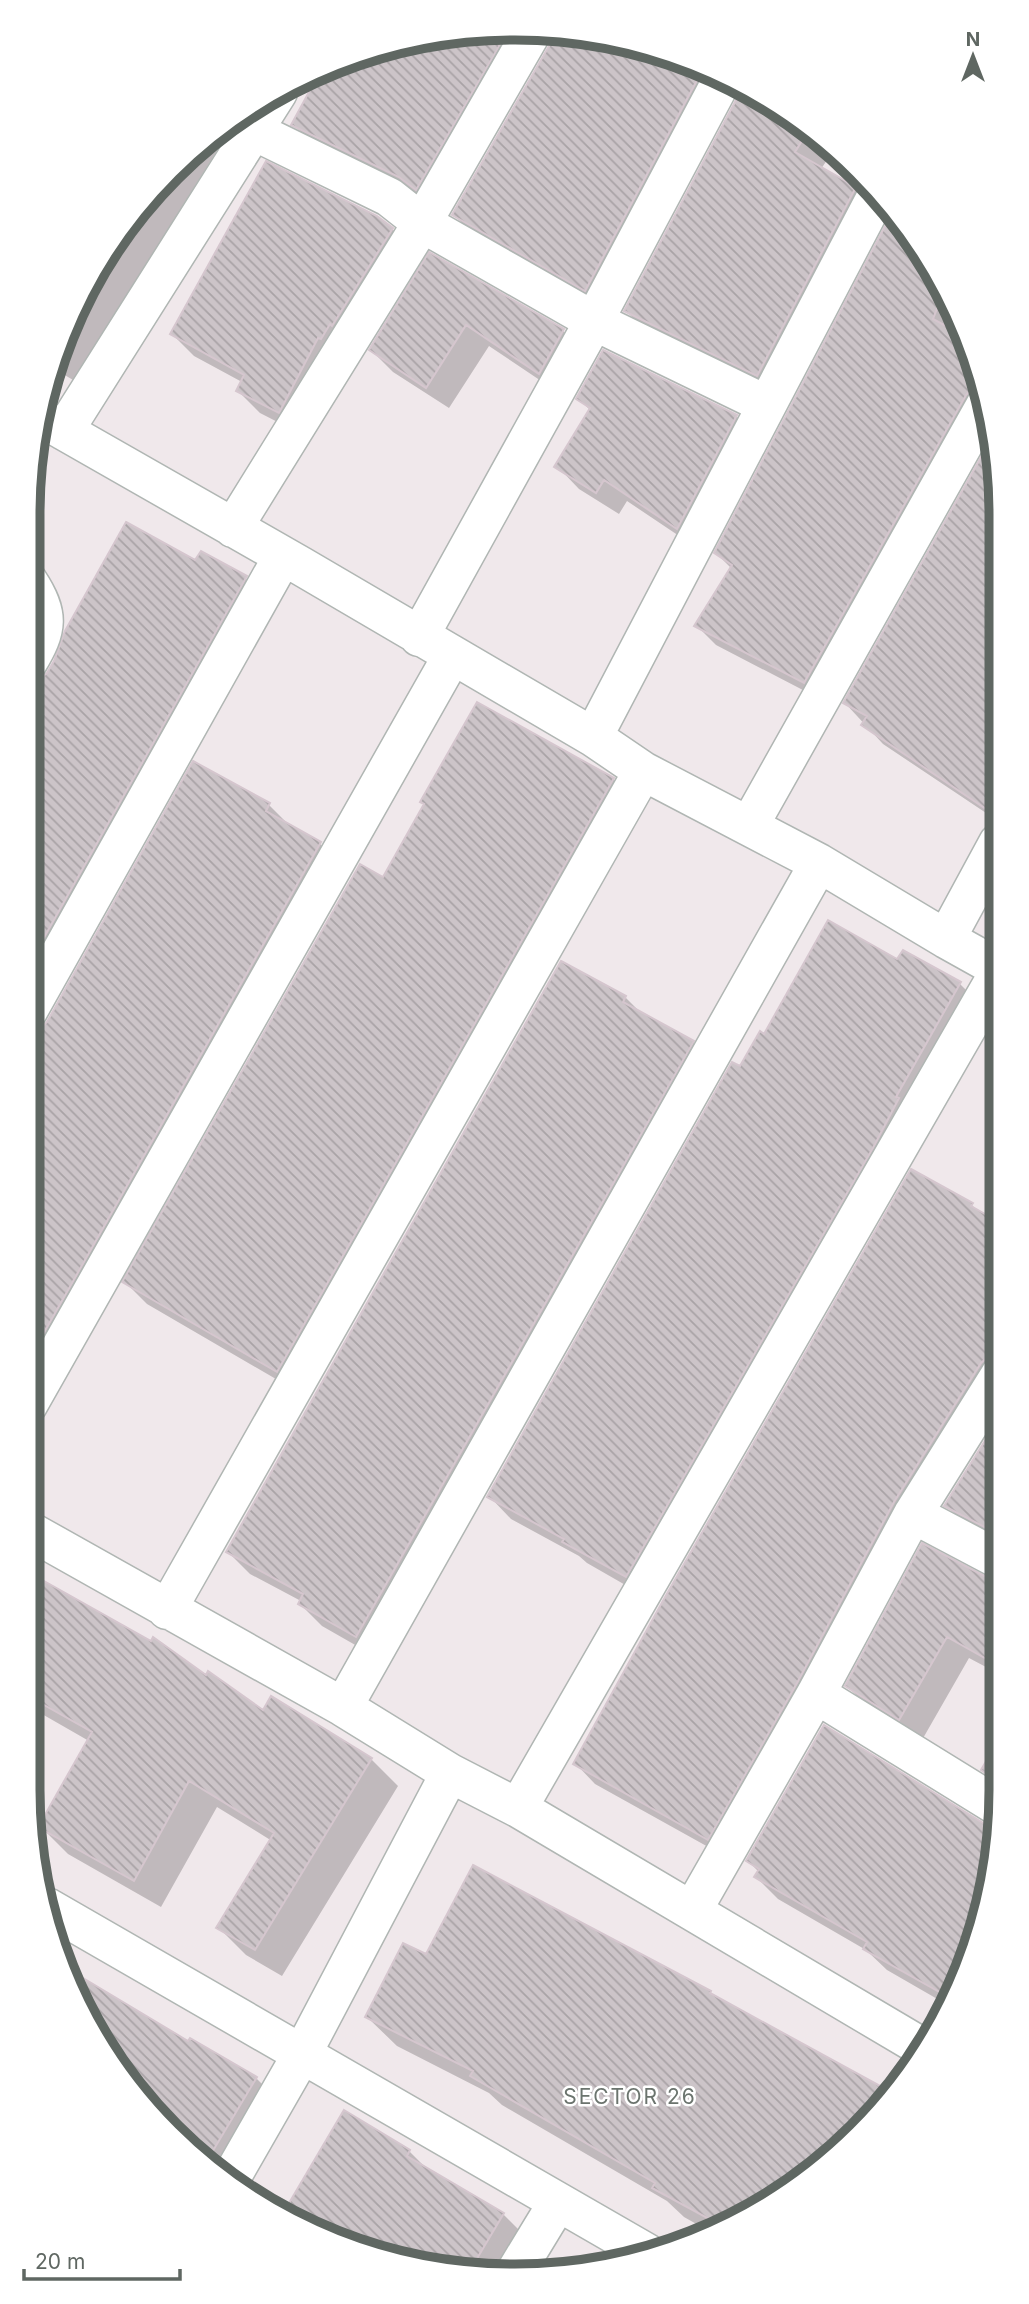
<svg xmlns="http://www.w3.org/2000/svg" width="1029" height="2304" viewBox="0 0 1029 2304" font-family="Inter,sans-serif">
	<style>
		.shadow { fill: #0003 }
		.building { fill: url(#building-back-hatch); stroke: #d5c6ce; stroke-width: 2 }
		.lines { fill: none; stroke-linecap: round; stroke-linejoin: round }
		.minor-casing { stroke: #b0b6b3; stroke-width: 41 }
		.minor { stroke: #fff; stroke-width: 38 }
		.labels { text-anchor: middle; stroke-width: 5; stroke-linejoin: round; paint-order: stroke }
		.neighbourhood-label { font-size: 21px; letter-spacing: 2px; fill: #6b746e; stroke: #fff }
		.rim { fill: none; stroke: #5f6762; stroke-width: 9 }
	</style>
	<defs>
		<pattern id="building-back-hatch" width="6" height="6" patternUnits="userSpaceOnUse" patternTransform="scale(1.75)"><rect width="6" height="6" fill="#ccc4c8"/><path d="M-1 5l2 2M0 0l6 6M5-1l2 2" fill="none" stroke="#a9a3a6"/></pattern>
	</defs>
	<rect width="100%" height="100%" fill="#f0e8eb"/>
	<path class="shadow" d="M514,28L438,211L316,147L294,125L419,37Z
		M556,32L609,37L700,65L732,83L608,312L476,237L454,215L554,42Z
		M743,90L810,128L833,151L821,169L855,189L878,211L780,397L648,333L626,311Z
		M225,125L230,130L144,268L83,386L53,368L65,329L110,245L170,171Z
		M895,212L900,218L964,328L987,413L824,701L716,645L697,626L732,569L716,553Z
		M392,229L414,252L301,434L260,413L238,391L242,382L194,356L172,334Z
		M430,255L563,331L586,353L562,395L489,346L449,408L393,372L371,350Z
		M578,398L736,416L758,438L700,550L627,501L619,514L579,489L557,466L591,411Z
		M997,451L998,821L883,744L845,703Z
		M196,562L245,578L268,600L31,1023L28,1034V686L40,682Z
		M613,779L635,801L300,1393L147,1304L125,1282L384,879Z
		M269,805L291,827L320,844L343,866L31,1417L28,1428V1090L41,1031Z
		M898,962L960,984L982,1006L648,1598L587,1563L579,1556L511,1519L489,1496L765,1036Z
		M625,997L642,1014L693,1042L715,1064L378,1658L322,1626L300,1604L301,1601L250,1574L228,1552Z
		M972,1205L980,1214L999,1224L1000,1385L728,1858L595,1784L576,1764Z
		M1000,1420V1543L966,1525L946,1505Z
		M28,1430L32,1441L28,1448Z
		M28,1574L206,1677L263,1713L371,1759L398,1786L282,1976L246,1955L219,1928L272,1841L217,1807L161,1907L68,1854L41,1827L89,1741L28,1706Z
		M990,1581L1000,1583L1001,1675L969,1658L922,1740L869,1708L847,1686Z
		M1001,1740V1788L983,1770Z
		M987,1827L997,1830L992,1884L964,1975L946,2004L887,1970L866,1950L778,1899L756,1877L759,1872L748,1861Z
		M427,1956L710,1992L717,1999L890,2094L880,2111L757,2211L707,2230L684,2217L667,2201L502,2105L489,2093L397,2046L367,2017Z
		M91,1985L189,2044L256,2078L278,2100L231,2178L148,2110L93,2032L80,2004Z
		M344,2113L409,2151L428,2170L503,2214L525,2236L503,2275L420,2267Z"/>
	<path class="building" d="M509,29L416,190L399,177L291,125L322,68L328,65L419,37Z
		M554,32L609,37L704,67L585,291L452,215L552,41Z
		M742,89L810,128L795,152L856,187L757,376L624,311Z
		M266,161L377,216L393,228L332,326L330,324L321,339L318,338L279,413L236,391L244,375L170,334Z
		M893,211L900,218L943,293L933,319L966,337L979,386L973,388L966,395L804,683L694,626L732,565L714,553Z
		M429,252L564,329L539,374L466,325L426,388L369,350Z
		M603,350L737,415L677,529L604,480L596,493L554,467L590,408L576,399Z
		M993,436L997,451L998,817L861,725L867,716L843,703Z
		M126,522L195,560L201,551L247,576L28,966V694L35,682L47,673L54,661L65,631Z
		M477,702L614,778L277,1372L122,1282L360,864L383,877L424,804L420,802Z
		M193,761L270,803L266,811L321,842L28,1361V1033L39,1030L47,1022Z
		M828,920L897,959L903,950L961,982L896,1097L899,1098L873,1148L626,1577L562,1542L564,1539L487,1497L732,1062L740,1066L760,1031L764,1034Z
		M561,961L626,996L623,1002L694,1041L356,1637L298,1604L303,1594L226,1552Z
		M911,1169L973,1203L971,1206L999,1222L1000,1353L989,1356L981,1363L894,1502L797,1683L708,1840L573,1764L664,1599Z
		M1000,1417V1535L944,1506Z
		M922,1543L990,1579L1000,1582L1001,1667L947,1637L899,1720L845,1686Z
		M28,1572L151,1641L153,1637L206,1675L208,1671L263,1710L271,1696L372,1758L255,1950L216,1928L274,1833L189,1781L134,1881L38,1827L92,1732L28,1696Z
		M824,1725L988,1826L997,1829L992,1884L964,1975L950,1998L863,1949L867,1942L754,1877L759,1869L746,1861Z
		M1001,1736V1783L981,1770Z
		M473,1865L711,1991L710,1993L891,2092L880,2111L757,2211L720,2225L652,2188L655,2183L470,2076L473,2071L365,2017L403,1943L426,1954Z
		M63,1966L188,2041L190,2038L257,2077L208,2159L148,2110L93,2032Z
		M344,2110L410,2150L407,2156L504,2213L469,2272L420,2267L282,2215Z"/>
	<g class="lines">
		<g class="minor-casing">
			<path id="minor" d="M254,131L389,197L422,223L594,321L767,405
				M38,416L301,566L593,737L643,771L819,863L946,939L998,968
				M64,431L278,92
				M233,528L422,223L533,30
				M419,637L594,321L723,78
				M28,662C48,629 50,614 28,581
				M593,737L877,195
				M749,826L985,406
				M946,939L998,843
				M28,1011L283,556
				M28,1405L452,656
				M913,1514L1000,1560
				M28,1530L343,1707L450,1773L518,1808L920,2046
				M167,1610L643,771
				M816,1694L999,1807
				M343,1707L819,863
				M518,1808L998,974
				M47,1907L647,2253
				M692,1911L816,1694L913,1514L1000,1375
				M231,2178L302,2054L450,1773
				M513,2276L558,2202"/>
		</g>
		<use href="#minor" class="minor"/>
	</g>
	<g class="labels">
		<g class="neighbourhood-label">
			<text x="630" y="2104">SECTOR 26</text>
		</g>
	</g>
	<path d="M0 0H1029V2304H0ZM514 40H515A474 474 0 0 1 989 514V1790A474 474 0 0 1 515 2264H514A474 474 0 0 1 40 1790V514A474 474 0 0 1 514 40Z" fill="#fff" fill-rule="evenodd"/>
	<path class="rim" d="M514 40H515A474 474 0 0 1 989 514V1790A474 474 0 0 1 515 2264H514A474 474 0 0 1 40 1790V514A474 474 0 0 1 514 40Z"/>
	<g transform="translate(973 56)" stroke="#ffffff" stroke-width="5" paint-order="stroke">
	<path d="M0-5L12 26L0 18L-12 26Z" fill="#5f6762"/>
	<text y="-10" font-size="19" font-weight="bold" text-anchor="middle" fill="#5f6762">N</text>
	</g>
	<path d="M24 2269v10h156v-10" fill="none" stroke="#5f6762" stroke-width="3.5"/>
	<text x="35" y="2269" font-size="21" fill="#5f6762" stroke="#ffffff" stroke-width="5" paint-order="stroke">20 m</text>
</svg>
